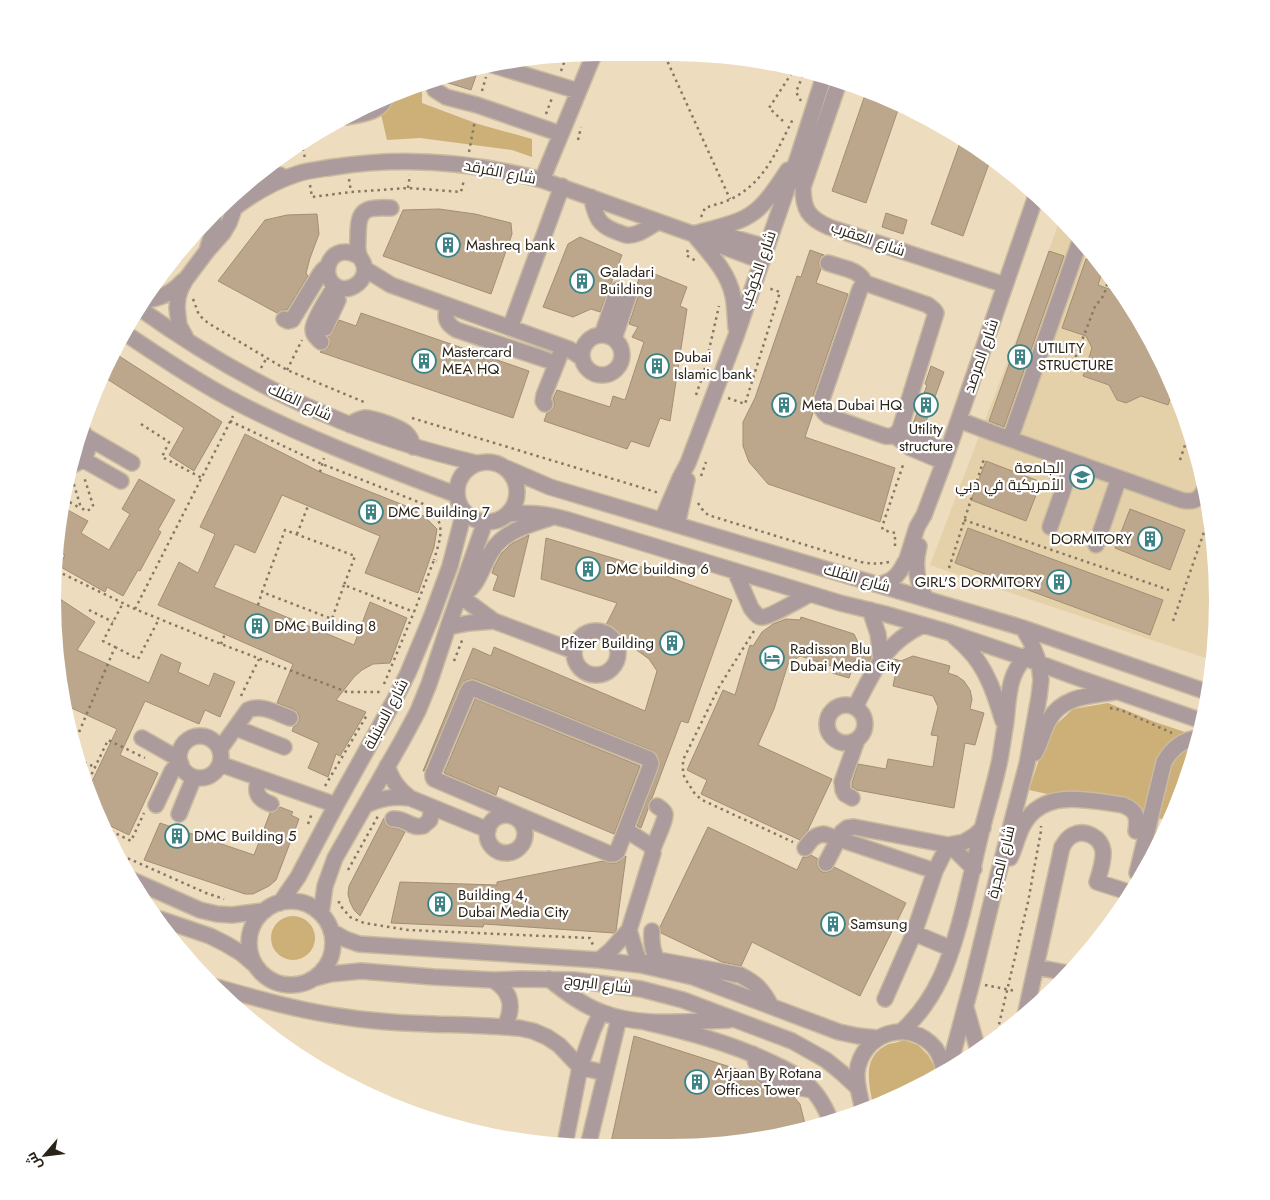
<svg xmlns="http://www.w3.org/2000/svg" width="1270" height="1200" viewBox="0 0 1270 1200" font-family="Jost,Cairo,sans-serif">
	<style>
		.built { fill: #e4d0a9 }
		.green { fill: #cdaf78 }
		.building { fill: #bda78c; stroke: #a38e73 }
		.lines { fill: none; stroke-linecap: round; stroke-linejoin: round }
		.minor-casing { stroke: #cabb9f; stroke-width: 18 }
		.path { stroke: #857965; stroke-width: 2.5; stroke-dasharray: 2.5 4; stroke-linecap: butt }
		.minor { stroke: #ac9b9c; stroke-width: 15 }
		.labels { text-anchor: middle; stroke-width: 4.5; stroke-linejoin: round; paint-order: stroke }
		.street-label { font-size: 15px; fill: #2a2318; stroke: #fff }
		.poi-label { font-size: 15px; fill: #2a2318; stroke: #fff; text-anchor: start }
	</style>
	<rect width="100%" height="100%" fill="#eddcbd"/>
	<path class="built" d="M1060,219L1082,239L1144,327L1189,424L1213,529L1216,636L1212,660L1005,591L930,565L1036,287Z"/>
	<path class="green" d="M422,85V103L478,124L532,139V157L512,150L420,138L387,140L378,101L390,94Z
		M1108,703L1155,722L1200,737L1199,742L1161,842L1154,853L1162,819L1029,790L1048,732L1073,709Z
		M271 938a22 22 0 1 1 44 0a22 22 0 1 1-44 0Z
		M904,1040L918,1045L928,1055L934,1066V1078L873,1106C869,1083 861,1056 889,1044C894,1043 899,1042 904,1040Z"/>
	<path class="building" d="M479,67L471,90L442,81L441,79Z
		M866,92L900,104L866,203L832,191Z
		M961,140L991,158L963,236L931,224Z
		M439,209L475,214L511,223L512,234L491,294L383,256L403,210Z
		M886,213L907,220L903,234L882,227Z
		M317,214L319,234L310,258L306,273L308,276L287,310H283L277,313L218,281L265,220L287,215Z
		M580,237L622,255L600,312L591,309L573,317L543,307L568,244Z
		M810,250L824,255L821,256L819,261V264L821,269L816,283L848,294L812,399V406L813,413L805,437L895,468L880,522L768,484L749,462L743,446V422L755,398L797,276L801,277Z
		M1049,251L1064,256L1004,427L989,421Z
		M1086,259L1099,264L1103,269L1098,285L1120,293L1144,326L1173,390L1168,405L1141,396L1126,403L1117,400L1109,385L1083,376L1092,348L1086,336L1062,328Z
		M642,269L687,287L680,306L687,309L670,421L660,418L649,447L631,441L627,449L544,421L547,413L551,411L554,408V403L553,399L557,390L610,407L613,396L625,400L644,342L632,337L638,327L629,324L638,297V293L636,288Z
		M361,313L529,371L513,418L320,352L328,348L330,344L328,336L333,332L339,320L356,326Z
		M119,356L222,422L194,471L169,455L184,428L107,379Z
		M931,366L944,372L924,427L913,424L927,385L925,384Z
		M245,434L320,472L411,508L425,517L437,529L434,547L418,593L365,573L380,536L282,495L255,553L235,544L214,587L354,645L370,602L407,618L390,663L373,664L362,670L354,677L336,700L366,712L340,756L336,754L328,777L308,768L319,743L292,731L294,726L296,725L299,721V716L298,713L293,709L277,703L293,664L158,605L179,562L198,573L215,534L200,527Z
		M986,461L1041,482L1026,521L971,500Z
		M139,479L175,500L158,530L161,532L140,571L138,570L123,596L107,587L105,592L59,566L65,555L57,550V529L62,507L88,521L81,533L109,550L130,514L122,509Z
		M1130,509L1185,530L1170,570L1115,548Z
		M968,528L1163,600L1150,635L955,563Z
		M529,535L514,597L493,590L498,576L492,573L494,567L501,554L511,544Z
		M546,538L636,565L732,600L688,723L681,721L652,798L649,801L648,809L641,828L637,826L660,765L659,759L653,751L475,679L466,680L461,685L424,771H423L473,648L491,656L494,647L645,711L657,671L649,659L605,627L617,603L541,579Z
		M57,597L95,622L77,650L149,683L161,654L181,663L178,672L209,686L214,673L235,682L220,717L205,710L199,724L145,701L120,755L158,773L129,835L102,822L88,790L117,729L65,705L57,671Z
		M801,617L854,634L861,649L871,652V658L868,663L855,660L849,678L832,673L834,667L800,656L788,664L774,709L758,745L832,779L808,830L800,840L701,794L707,780L687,770L723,690L735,695L750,645L753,646L762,632L773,624L786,619L800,620Z
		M913,656L950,666L948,673L957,676L964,681L970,690L972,699L970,709L984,713L975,745L965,743L954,808L857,790L852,787V783L858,764L886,769L888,759L933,767L938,736L931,735L938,707L933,696L893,686L896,671L887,669L894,659L901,661Z
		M475,699L640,766L614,834L499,786L496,795L444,773Z
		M280,807L293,812L291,815L299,819L276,880L269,886L253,894H245L144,860L160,823L254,855L270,813L276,812Z
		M384,818L385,823L388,827L399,829L405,832L360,916L354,910L350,902L348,894L349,886Z
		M708,827L797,870L803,857H808L811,855L818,859L817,863L818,868L822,872H826L831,871L834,867L906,903L860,996L752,942L741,966L722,962L661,933L660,927Z
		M626,856L616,931L614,933L484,924L483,927L391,923L400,882L497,885V882L603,861L610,863H615L619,862Z
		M634,1036L749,1073L757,1083L765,1088L774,1092L793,1096L800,1104L806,1128L741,1143L610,1147Z"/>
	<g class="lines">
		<g class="minor-casing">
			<path id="minor" d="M489,64L578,91
				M432,82L435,90L446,97L477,105L561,134
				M839,82L803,187C803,209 808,218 829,227L1005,285
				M347,117C362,114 380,113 386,97
				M257,179L280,175
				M542,180L592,59
				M591,197C596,214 596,224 615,231C618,232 622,234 626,235C637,237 649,227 658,222
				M237,206C256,192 275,181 297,174C309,170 322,169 334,167C404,156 474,162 542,180L693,234L727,248L762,261
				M693,234C716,227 745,224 762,205C772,195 780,182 788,170
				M707,234L731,237L766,247
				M696,237C711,255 728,272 733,296C735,306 735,317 736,328
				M208,247L213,231L214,216
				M358,256C347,249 334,251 329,263C327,268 327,273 329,278C340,302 376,281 361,259C356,252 358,246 358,237C358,209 364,207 391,208
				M828,263C841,268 861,269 865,284
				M365,269L391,285L569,349L582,358
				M863,284H868L928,305L934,310L936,313L900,429C896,435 892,437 885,436L828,416C823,412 821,409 821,402L860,289Z
				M145,300C160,299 173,292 183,281
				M448,306C444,318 446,324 457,330L547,360
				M139,308C202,353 269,392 341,421C385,439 430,452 476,463
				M284,319L288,321L292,320L320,274L323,270L328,266
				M325,328L338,300
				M510,328L562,186
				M123,332C161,357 199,383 240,404C310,440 384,467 457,495
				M582 355a20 20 0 1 1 40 0a20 20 0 1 1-40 0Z
				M602,335L618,289
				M614,339L629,294
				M187,340L179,325L177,308L178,297L181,288L186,279L207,251L223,233L229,223L233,212
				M321,342C317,338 313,335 313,329C313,320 330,295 335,286
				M545,404L543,401L544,395L563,347
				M959,420L993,433L1181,500C1193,503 1199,500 1204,490
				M350,425C355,421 359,419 365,418C374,418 399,427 406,433C410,437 412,441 413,447
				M900,429L917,439L948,451
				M894,435L911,448L944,462
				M87,437L132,463
				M1010,439L1081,238
				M82,459L121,481
				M457 492a30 30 0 1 1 60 0a30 30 0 1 1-60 0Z
				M72,465C89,460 94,441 80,429
				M506,468L550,487L1023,628L1207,692
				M508,514C530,512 546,514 568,520L840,603L885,614L951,633L1025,658L1073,676L1202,721
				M553,517C535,523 514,528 500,541C481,558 483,586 460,596L494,621L574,651
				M662,520L680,478L688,463L736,336L798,157L824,76
				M677,525L687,480
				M1050,527L1073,462
				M1096,545L1119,478
				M919,546C914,565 916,582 926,599
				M735,571L751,608C754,612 758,618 763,617C770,617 802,598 810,594
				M880,585L891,580L896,576L900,571L907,559L917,527L924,515L944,462L1036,196
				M870,610L878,634L881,658
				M448,627L469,623L494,621
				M574 653a22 22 0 1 1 44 0a22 22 0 1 1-44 0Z
				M954,636C961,642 968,649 974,656C989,675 996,698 1003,721
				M472,688L649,759L651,763L650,767L617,852L614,854H610L434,779L433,777V774L467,693L469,689Z
				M827 724a19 19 0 1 1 38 0a19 19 0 1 1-38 0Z
				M855,707C875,670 883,644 923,625
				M236,728L284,747
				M179 757a21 21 0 1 1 42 0a21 21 0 1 1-42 0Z
				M142,738L179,759
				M220,749L248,710C262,704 276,713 290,718
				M1035,753C1041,742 1043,731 1049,720C1062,696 1089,696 1114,692
				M220,764L336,805
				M387,766C392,780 398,789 410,798
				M259,778C254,792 257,799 271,804
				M852,798L845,794L843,790L842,782L857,740
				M156,805L172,771L177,765L181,764
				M366,805C381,798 393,796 410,798L488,830
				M179,814L194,777
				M487 834a19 19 0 1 1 38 0a19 19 0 1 1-38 0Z
				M393,819C407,818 410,829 423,826L430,820L431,811L429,806
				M948,845L958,853L974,869
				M805,848C811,840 814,835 824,834L935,871
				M653,849C655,842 666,820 665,814C664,810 660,808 657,806
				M1010,858C1016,846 1018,832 1025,822C1046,788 1091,801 1123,805C1137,811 1138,817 1136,831
				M826,863L842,832L847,828L854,827L948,845L964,842L974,836L983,828
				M1137,873L1164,762C1172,748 1183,739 1199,738
				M130,879L200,910L217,914L232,915L263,911
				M249 943a42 42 0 1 1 84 0a42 42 0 1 1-84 0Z
				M280,903L298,877L336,805L395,699L408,673L431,618L450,566L464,512
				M321,914L325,886L335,858L403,739L418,711L429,684L448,627L485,522
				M160,919L210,936L226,944L241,953L255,965
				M629,930L636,953L641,965L649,962L664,961L740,975C756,983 763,990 771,1006
				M331,931L345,939L359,944L599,960L641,965L693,977L839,1032L858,1036L877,1038
				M652,931C651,942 652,950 657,960
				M914,933L952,949
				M599,960L610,951L629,930L653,853L651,846L626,830
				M1036,967L1067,973
				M315,978L330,974L361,971L434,977L493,980L521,979L574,980L641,989L683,1000L792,1041L826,1060L842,1073L857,1087
				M549,979C565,992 582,1005 601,1012C641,1028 687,1021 729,1020
				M493,980C512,992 514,1007 505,1026
				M212,986C256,998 299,1011 345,1017C402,1026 461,1023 519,1028L533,1031L547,1037L559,1045L580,1067L605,1073
				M885,999L914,933L935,871L948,845
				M966,1008L978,1050
				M1025,1016L1062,847C1065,842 1067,838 1073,835C1085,829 1101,837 1103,851C1104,861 1100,872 1097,882L1125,891L1129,893
				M645,1022C688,1032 730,1043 770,1062C781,1067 793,1072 803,1081C816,1091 825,1106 831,1122
				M902,1031C937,999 950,960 962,914C969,886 975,858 982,829C988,806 995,783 1000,759C1002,746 1004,734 1006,721C1009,694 1008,671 1031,652
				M753,1054C755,1060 757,1067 760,1072C768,1085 798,1087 812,1090
				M946,1073L952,1057L972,982L998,875L1027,764L1039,697L1041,680L1039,663L1031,642L1023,628
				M863,1111C861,1098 856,1086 857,1072C862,1033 909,1017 935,1048C941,1056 943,1065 944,1074
				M565,1144L580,1067L593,1030L601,1012
				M588,1146L619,1018"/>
		</g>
		<path class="path" d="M665,56L730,199
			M561,71L565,60
			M482,91L486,77
			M801,101L796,92L805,70
			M546,114L552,98
			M783,121L769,108L795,68
			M578,140L581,127
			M301,142L305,158
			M469,152L475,120
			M349,179L351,192
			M310,185L312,197L351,192L408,188L461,192L464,180
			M408,188L410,175
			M701,217L705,208C713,205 723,203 731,199C765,183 778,148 794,117
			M688,250L686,255L696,261
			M1089,257L1096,259
			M180,260L195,235
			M193,299L199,315L208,323L287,370L364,402
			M1057,348L1076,356L1096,304C1105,298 1106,287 1109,277
			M261,368L266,359
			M287,370L302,340
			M696,395L704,372L719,306
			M728,398L745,404L780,292L768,288
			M412,418L656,492L658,491
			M230,421L322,464L426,505C447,523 441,536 434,560
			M141,424L169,442L162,457L202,478
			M1180,460L1190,430
			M320,472L324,458
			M701,476L706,462
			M72,478L81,508L87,511L92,508L93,505L84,477
			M64,499L80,508
			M698,503L702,509L708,515L861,562C871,564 879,564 889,562
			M964,520L1169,590
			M297,534L308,506
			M895,546V533L883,530L882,527L903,465
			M949,568L984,459
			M57,571L135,609L221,644L347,692H381
			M344,585L332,619L262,592L285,530L355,556L344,585L414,612
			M258,605L262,592
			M135,609L233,416
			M89,610L113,622
			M1173,621L1210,515
			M754,631L719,687L683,760V774L686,780L695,794L702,800L793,842
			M221,644L225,634
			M115,647L138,659L159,619
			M454,661L463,638
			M384,684L414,612L434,560L437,561
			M241,696L259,659
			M1110,708L1121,710L1172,733
			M74,744L115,647L103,641L123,603
			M78,760L95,767
			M86,786L108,740L145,758
			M325,786L367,715
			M308,824L312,813
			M105,828L131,841L144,813
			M116,853L206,893L224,899
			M348,870L378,816
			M339,901V904L350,917L364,923L408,930L590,938L593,945
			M985,985L1016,991
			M996,1037L1028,902L1041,831V826"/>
		<use href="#minor" class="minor"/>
	</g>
	<defs>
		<g id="building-ring" transform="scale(1.25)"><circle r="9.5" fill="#fff" stroke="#3b8384" stroke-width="1.5"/><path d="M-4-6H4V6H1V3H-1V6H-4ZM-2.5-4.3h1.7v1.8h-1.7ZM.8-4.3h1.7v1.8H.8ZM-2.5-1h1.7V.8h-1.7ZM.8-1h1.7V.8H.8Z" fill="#3b8384"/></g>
		<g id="university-ring" transform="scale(1.25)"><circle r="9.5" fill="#fff" stroke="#3b8384" stroke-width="1.5"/><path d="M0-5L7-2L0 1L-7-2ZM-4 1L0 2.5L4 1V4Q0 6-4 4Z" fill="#3b8384"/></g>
		<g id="hotel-ring" transform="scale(1.25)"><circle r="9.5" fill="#fff" stroke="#3b8384" stroke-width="1.5"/><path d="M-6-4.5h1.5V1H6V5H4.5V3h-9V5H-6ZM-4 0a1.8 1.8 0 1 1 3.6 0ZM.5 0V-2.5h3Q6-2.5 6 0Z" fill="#3b8384"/></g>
	</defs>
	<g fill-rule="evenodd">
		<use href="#building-ring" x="448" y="245"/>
		<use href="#building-ring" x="582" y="281"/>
		<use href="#building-ring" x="1020" y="357"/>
		<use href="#building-ring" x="424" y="361"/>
		<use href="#building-ring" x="657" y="366"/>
		<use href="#building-ring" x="784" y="405"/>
		<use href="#building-ring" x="926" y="405"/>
		<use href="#university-ring" x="1082" y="477"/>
		<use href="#building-ring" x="371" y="512"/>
		<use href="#building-ring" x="1150" y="539"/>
		<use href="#building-ring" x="588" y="569"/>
		<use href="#building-ring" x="1059" y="582"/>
		<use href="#building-ring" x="257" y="626"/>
		<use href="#building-ring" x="672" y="643"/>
		<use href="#hotel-ring" x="772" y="658"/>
		<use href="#building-ring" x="177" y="836"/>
		<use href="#building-ring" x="440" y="904"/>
		<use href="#building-ring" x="833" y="924"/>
		<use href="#building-ring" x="697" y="1082"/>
	</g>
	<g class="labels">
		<g class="street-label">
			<text transform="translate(500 172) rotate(11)" y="5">شارع الفرقد</text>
			<text transform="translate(868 239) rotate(19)" y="5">شارع العقرب</text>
			<text transform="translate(758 270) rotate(-71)" y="5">شارع الكوكب</text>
			<text transform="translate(981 356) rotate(-71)" y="5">شارع المرصد</text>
			<text transform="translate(300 402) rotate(25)" y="5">شارع الفلك</text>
			<text transform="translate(857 578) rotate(16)" y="5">شارع الفلك</text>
			<text transform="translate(386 714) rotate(-62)" y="5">شارع السنبلة</text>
			<text transform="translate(1001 862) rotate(-76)" y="5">شارع المجرة</text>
			<text transform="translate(598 984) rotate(7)" y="5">شارع البروج</text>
		</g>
		<g class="poi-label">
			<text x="466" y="250">Mashreq bank</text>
			<text x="600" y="277">Galadari<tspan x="600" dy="17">Building</tspan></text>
			<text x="1038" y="353">UTILITY<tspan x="1038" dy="17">STRUCTURE</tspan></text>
			<text x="442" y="357">Mastercard<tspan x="442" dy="17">MEA HQ</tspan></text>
			<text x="674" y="362">Dubai<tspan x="674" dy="17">Islamic bank</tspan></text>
			<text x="802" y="410">Meta Dubai HQ</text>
			<text x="926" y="434" text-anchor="middle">Utility<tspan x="926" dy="17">structure</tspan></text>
			<text x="1064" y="473" text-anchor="end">الجامعة<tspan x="1064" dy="17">الأمريكية في دبي</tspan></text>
			<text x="388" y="517">DMC Building 7</text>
			<text x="1132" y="544" text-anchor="end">DORMITORY</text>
			<text x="606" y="574">DMC building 6</text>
			<text x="1042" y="587" text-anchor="end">GIRL'S DORMITORY</text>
			<text x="274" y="631">DMC Building 8</text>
			<text x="654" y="648" text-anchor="end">Pfizer Building</text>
			<text x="790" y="654">Radisson Blu<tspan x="790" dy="17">Dubai Media City</tspan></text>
			<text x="194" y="841">DMC Building 5</text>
			<text x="458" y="900">Building 4,<tspan x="458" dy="17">Dubai Media City</tspan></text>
			<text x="850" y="929">Samsung</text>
			<text x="714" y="1078">Arjaan By Rotana<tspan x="714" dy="17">Offices Tower</tspan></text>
		</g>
	</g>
	<path d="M0 0H1270V1200H0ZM600 61H670A539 539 0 0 1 1209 600V600A539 539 0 0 1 670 1139H600A539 539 0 0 1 61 600V600A539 539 0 0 1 600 61Z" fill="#fff" fill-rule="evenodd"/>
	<g transform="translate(45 1155) rotate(242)" stroke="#ffffff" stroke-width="4" paint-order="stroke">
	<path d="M0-4L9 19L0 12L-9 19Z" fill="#2a2318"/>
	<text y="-8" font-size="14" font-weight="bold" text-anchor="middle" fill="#2a2318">ش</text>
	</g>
</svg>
